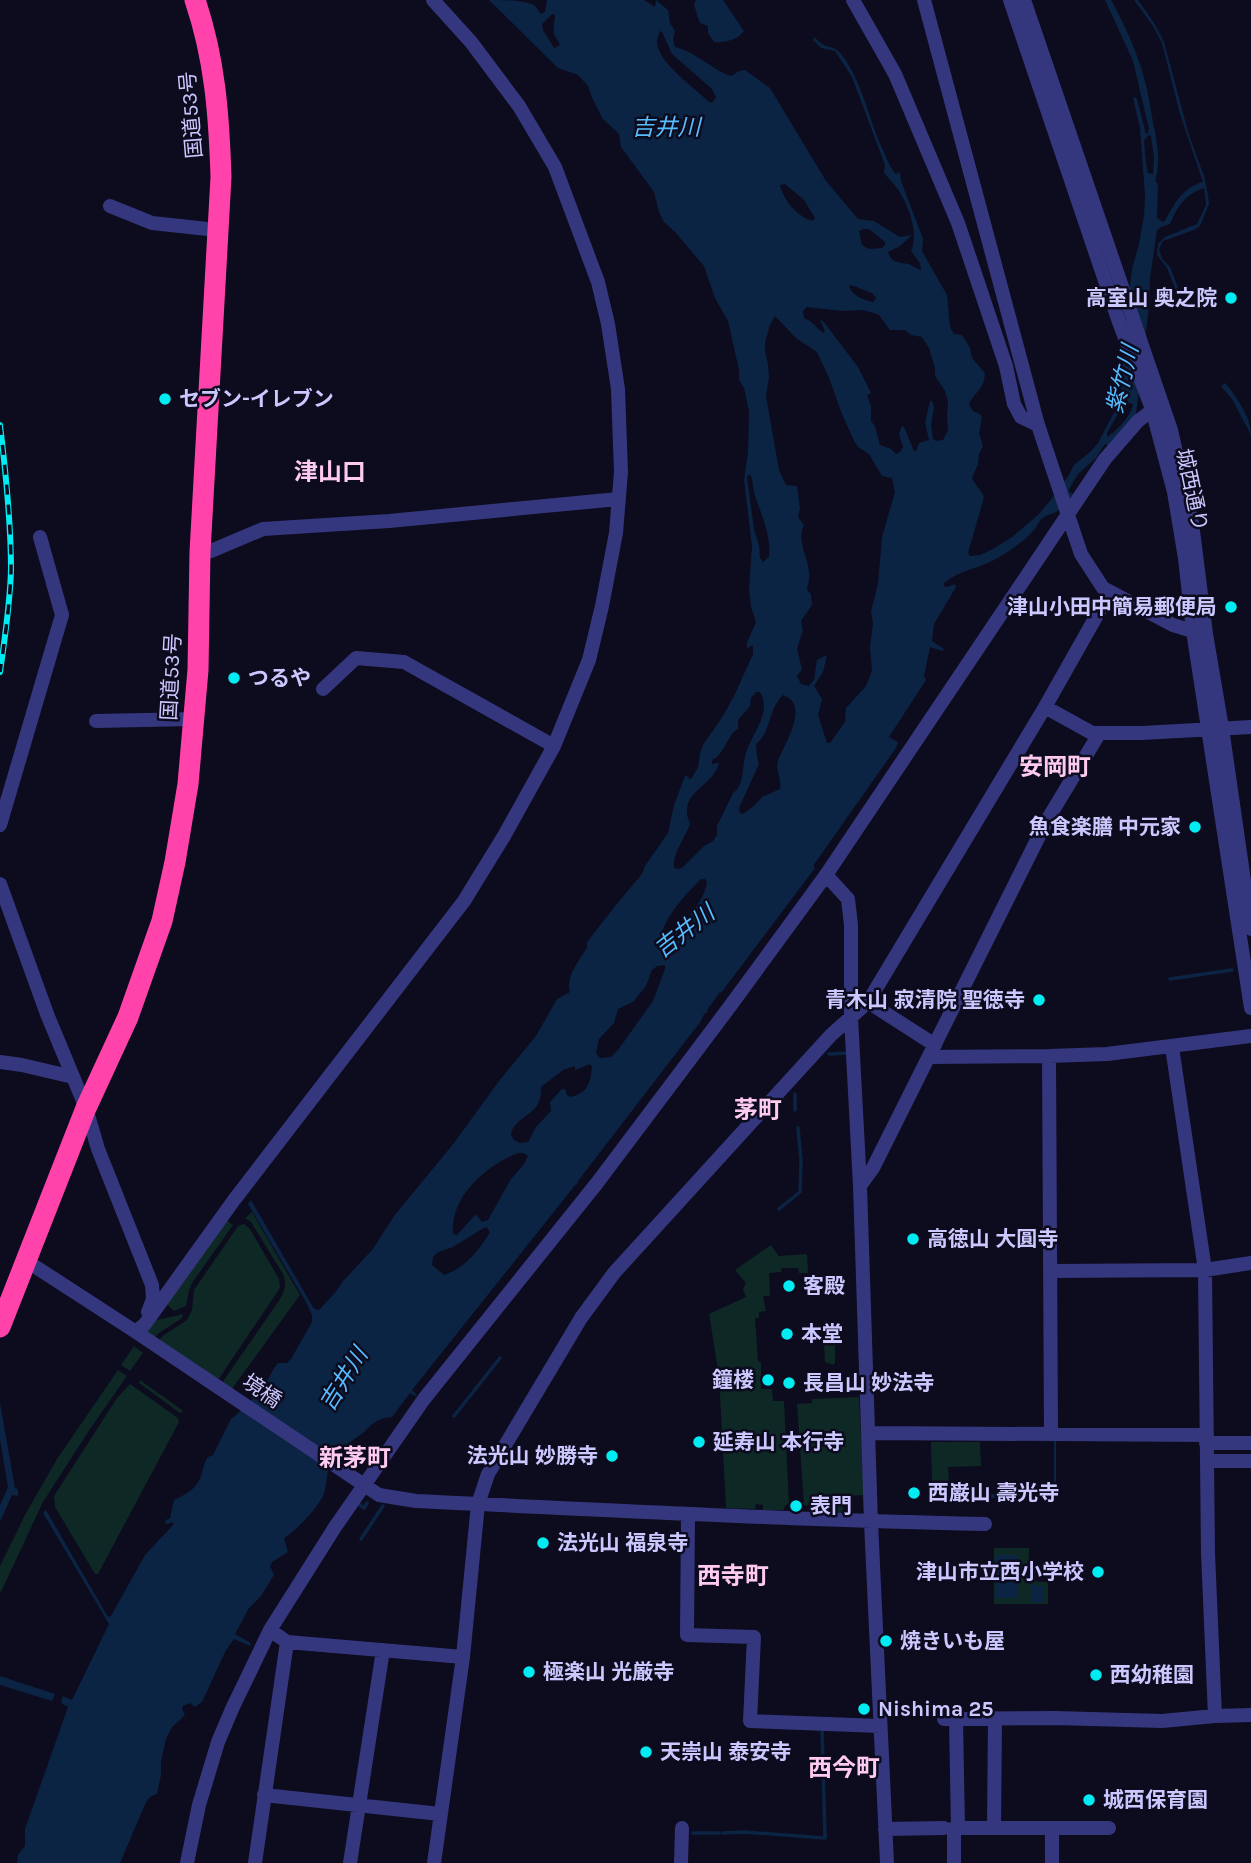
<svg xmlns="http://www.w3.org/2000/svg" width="1251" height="1863" viewBox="0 0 1251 1863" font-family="Karla,'Noto Sans JP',sans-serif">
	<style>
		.green { fill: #0e2825 }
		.water { fill: #0b2443; fill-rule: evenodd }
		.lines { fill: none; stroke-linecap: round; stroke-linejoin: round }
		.stream { stroke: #0b2443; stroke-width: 3.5 }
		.minor { stroke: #35377e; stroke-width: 14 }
		.highway { stroke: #ff43aa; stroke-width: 21 }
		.rail-casing { stroke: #00ecf3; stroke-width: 6 }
		.rail { stroke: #0d0b1e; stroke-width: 3.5; stroke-dasharray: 10; stroke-linecap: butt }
		.poi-dot { fill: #00ecf3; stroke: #0d0b1e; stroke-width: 2.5 }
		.labels { text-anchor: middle; stroke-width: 5; stroke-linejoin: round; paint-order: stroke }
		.street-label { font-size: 21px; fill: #cbc8ff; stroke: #0d0b1e }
		.poi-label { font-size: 21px; font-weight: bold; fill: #cbc8ff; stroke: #0d0b1e; text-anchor: start }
		.water-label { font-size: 23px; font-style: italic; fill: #56bcff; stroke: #0d0b1e }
		.quarter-label { font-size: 24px; font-weight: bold; fill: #ffcaef; stroke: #0d0b1e }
	</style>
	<rect width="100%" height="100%" fill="#0d0b1e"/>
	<path class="green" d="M252,1212L300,1295L232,1389L222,1383L280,1299C285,1290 287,1284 283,1274L251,1222L245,1218Z
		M225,1219L233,1225L192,1283L189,1290L186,1306L174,1311L165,1303Z
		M244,1224L250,1229L279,1279L280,1288L218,1380L159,1340L164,1335L187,1320L192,1310L194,1290L238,1226Z
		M771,1245L779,1256L807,1254L808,1273H799L798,1268H782L781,1272L769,1273L770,1296H763L766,1311L759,1312V1318H755L758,1361L761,1363V1389H772L773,1401H784L789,1504L785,1505L784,1510H763V1505L756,1504L755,1509L726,1508L719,1376L709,1314L746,1297L743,1289L746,1283L735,1270Z
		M183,1314L182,1318L159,1333L155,1337L145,1331L153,1321Z
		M828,1341L835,1342V1363L833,1365L825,1362L824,1344Z
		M134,1346L143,1353L130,1371L121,1365Z
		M118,1370L127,1376L90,1429L43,1502L0,1594V1566L26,1513L57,1459Z
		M140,1380L182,1410V1412L180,1413L139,1383Z
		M130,1384L178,1418L179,1422L98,1574H95L55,1507L54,1496L117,1398Z
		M859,1397L864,1495L848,1496L843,1501V1514L810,1512V1506L804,1505L797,1404L812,1403V1399Z
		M931,1442H980L981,1466L948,1467L949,1481H932Z
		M994,1548H1029V1581L1048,1582V1604H994Z"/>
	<path class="water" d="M489,0C502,0 524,0 534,5C537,8 539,11 541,14L545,12L547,0H644L655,7L656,0L668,10L670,23L675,31L673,40L675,47C696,52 711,69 731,76L739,71L745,70L770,88L826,181L858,219L874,221L900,237L912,235L900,246L888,252C892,265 900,261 911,265C914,267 918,269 921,270L920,263L911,251C919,233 909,207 899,191C895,185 889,179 884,173L885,165L852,77L835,51L821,48L813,40L814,37C817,39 819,42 822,44C829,48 835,46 841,54C863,82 868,119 883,150C887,159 890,168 896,174L900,172L901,181L923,239L922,251L947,295L950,327L954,334L962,335L970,348L972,358L985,373C984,392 973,392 969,405L973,411L980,414L982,418L979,433L983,446L979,454L978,464L972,478C975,486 982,490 984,497L968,553L970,556L980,555L993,549L1012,537L1038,515L1050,501L1069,475L1074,465L1090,452L1098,443L1117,407L1122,385L1121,359L1132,269L1139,244L1144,216L1145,195L1140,128L1133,98L1135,97L1137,99L1146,134L1148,133L1149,129L1133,61L1105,0H1111C1124,23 1136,50 1143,74C1148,90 1150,106 1153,122C1157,140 1161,163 1155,181L1158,184L1157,218L1163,222L1165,221C1174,204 1183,187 1203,182L1180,114L1162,43L1153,26L1134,0H1138L1154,23L1164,42L1189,135L1204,176L1208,195L1209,204L1200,226L1194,230L1163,241L1159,249L1162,259L1170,267L1179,290L1176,291L1167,268L1157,255L1158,244L1165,237L1197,224L1206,205L1204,188C1185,195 1178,205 1170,224L1161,227L1157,230L1150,278L1149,307L1136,414L1112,448L1105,444L1096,458L1078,474L1069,489V492L1073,494C1069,500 1061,510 1054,513C1050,514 1047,515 1044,517C1039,520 1038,525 1034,530C1024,541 1008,553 994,560C978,569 959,570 944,583V586L947,587L955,584L956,587L934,624L932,641L944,649L942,651L930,647L924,676L926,680L889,737L898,742L896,748L813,866L815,868L721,993L720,992L707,1010L708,1012L704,1014L701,1021L578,1181L577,1185L576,1184L412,1390L417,1395L415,1396L410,1393L392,1417C378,1418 373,1423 364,1432C354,1440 342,1446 334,1456C326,1467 328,1480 324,1493C321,1505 295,1532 284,1538L288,1552L272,1562L270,1566L274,1575L261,1596L249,1608L235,1634L251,1643L250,1646L234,1639L225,1652L202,1702L195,1707L190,1703L183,1706L182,1709L185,1715L172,1727L166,1739L161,1761V1775L157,1794L150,1797L146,1802L120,1863H17L18,1855L25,1846V1829L68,1707L61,1703L63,1696L72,1700L109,1624L43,1513L46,1510L108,1617L111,1616L145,1555L173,1525V1522L167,1524L165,1523L166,1520L170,1518L174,1500C187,1494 198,1488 202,1473C204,1466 204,1463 208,1457L213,1455L231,1419C237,1415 260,1393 263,1387C269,1379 272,1370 278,1363H287L291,1359L312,1322V1315L306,1302L248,1204L251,1200L314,1309L319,1310L334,1294L344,1280L373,1249L394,1216L454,1143L499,1081L536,1036L557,999L570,992C565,977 580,960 587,947V942L616,905L642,874L645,866L668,833L674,805L685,776H687L689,779L692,778L698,767L700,753L703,745L723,716L735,694L753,654V645L747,648V643L756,622L751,607L749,589L752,546L744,480L748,453L749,411L744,388L739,379V370L728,321L715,298L704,266L675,232L664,222L659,212L654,192L621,147L619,134L603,119L593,100L588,86L578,75L558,68ZM552,14L555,15C555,23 551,30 556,38C557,40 559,42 560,45L554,48L543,30L542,24ZM660,31L662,32L672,54L712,89L716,97L713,102H709C694,87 658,63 657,42C657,38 659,34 660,31ZM1149,135L1151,136L1154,158L1153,174L1148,173L1146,164L1144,140ZM785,184L804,200L815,218L812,221C797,216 784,201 780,185ZM863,229H869L885,242V245L882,248L869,249L862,245L859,231ZM851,285L872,293L876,298L873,302C862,299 854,297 849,287ZM807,307L842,311L862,310L874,313L879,315L890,330H905L911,335L922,337L929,348L935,368V376L945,391L948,402L947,416L948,430L943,440L936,441L933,439L931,425L934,407L932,401H930L925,422L929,440L919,443L916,451H914L904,427L902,426L899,434L903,447L900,452L896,454L891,449L880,445L875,426L871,421V406L867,395L871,393L858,367L823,321L820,320L825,331L823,333L810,321L804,318L803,311ZM775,316L796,338L817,352L829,378L842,414L854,441L858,447L869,454L882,476L892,478L895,492L882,537L878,584L871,611L873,623L870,647L872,671L866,686L846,708L845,722L830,743H827L818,715L822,699L814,686L823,672L827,655L817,660L814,680L809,686L801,684L797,676L802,669L797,649L803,630L801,621L812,605L811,594L807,590C808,585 810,578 809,572C808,556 796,541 804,525L798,517L800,508L797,486L786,485L779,470L766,396L769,377L768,364L765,351V342L770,325ZM1125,392L1128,403L1133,404C1131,416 1117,431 1107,437V433L1120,410ZM750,474C753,480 753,488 755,496C762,516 771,535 769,557L763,562L760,558L759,545L754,529L747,477ZM756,692H760C763,697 764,702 764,708C762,725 749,740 745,756C742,769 744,786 733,793L717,826V835L713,841L704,846L682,868L678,869L674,868C672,854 685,838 690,824C676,792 713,788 719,763L712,764V760C726,753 726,736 738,729V720L750,706L751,698ZM783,695C811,705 784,744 778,761C775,770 782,779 780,789L762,797L754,806L743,814L740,813L739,808L759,764L757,757L756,744C772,731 767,711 783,695ZM701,879H705L707,882C703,907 682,922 665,938L662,940C659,922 688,892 701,879ZM665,965V969L653,1001L618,1050L611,1057L600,1058L596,1053L599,1039L614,1023L618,1009L633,1002L646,986L652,970L657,966ZM590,1064L592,1067C590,1084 588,1093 570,1097L567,1095L565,1089H562L550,1102L551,1111L536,1127L528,1142L520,1143L514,1140L511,1134C514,1120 531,1116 538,1104C541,1098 541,1093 541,1087L563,1070L575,1066V1070ZM518,1153H523L528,1156L524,1164L511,1179L488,1220L482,1222L476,1214L457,1235L453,1234C450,1197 485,1166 518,1153ZM486,1227L490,1232C480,1249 464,1269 444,1275L432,1265L433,1257L438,1252L453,1247L482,1229Z
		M696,0H723L744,31C738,40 724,43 714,42L708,33V26L700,23L694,5Z
		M1225,383C1236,396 1251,417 1251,435L1232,399L1221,386Z
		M0,1403L15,1488L18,1489V1496L12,1495L0,1522V1505L8,1487L0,1439Z
		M1054,1438H1056V1497L991,1498V1494L1054,1493Z
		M996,1555H1018L1017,1598H995Z
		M1031,1584H1035L1036,1586H1044V1602H1031Z
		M0,1676L55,1694L52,1701L0,1685Z"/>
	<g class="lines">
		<path class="stream" d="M1170,979L1232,970
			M829,1054L847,1053
			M795,1110V1094
			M779,1209L800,1192L801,1160L798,1128
			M454,1416L500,1358
			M357,1503L364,1508L367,1503
			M361,1539L383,1506
			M693,1833H719
			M723,1833L744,1832L825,1838L822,1729"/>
		<path class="minor" d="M853,0L895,74L958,223L1006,366L1014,404L1021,417L1038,425
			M924,0L1038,425L1081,554L1103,588L1173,625L1199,633
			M1010,0L1119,322L1152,409L1174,492L1185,558L1193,631L1251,1008
			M1024,0L1171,430L1192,523L1206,634L1222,728L1251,929
			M110,206L152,223L217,230
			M200,552L211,551L263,529L389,521L618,499
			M323,689L356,658L404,662L554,746
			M1045,707L1092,733H1142L1251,727
			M96,721L193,719
			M0,825L62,615L40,537
			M826,875L848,899L851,925V1017L860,1186L871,1522L887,1863
			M0,884L47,1014L86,1108L98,1149L152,1285L153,1299L148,1312
			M868,1002L935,1045
			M1172,1047L1205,1270L1208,1553L1215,1716
			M1049,1056L1051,1434
			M929,1057L1049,1056L1107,1054L1251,1036
			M0,1062L22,1065L73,1077
			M860,1186L873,1168L1046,822L1099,734
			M25,1260L136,1332L379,1495L416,1501C606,1510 795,1520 985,1524
			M1050,1271L1205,1270L1251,1263
			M136,1332L145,1324L234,1200L464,901L504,836L554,746L589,660L602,606L616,533L621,472L618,389L608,324L598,282L555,167L519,106L471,42L433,0
			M869,1433L1207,1435
			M1206,1443H1251
			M1207,1461H1251
			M688,1514L687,1635L754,1637L750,1721L880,1726
			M270,1630L287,1642L463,1657
			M944,1719L1055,1718L1162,1721L1215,1716L1251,1715
			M956,1719L958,1828
			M264,1795L440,1814
			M994,1827L995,1718
			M885,1829L944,1828
			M187,1863L199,1805L218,1742L232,1709L270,1630L335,1527L424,1399L597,1183L728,1009L826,875L1105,459L1138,421L1162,403
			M255,1863L287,1642
			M350,1863L383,1650
			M434,1863L463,1657L478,1504L488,1474L581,1318L614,1273L831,1035L868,1002L1045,707L1110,592
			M681,1863L682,1828
			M954,1863V1828H1109
			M1052,1863V1829"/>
		<path class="highway" d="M0,1327L86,1108L128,1017L162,921L175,862L188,784L198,670L200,552L221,177C219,115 215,59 195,0"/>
		<g class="rail-casing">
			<path id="rail" d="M0,425C6,474 11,522 11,570C10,604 5,638 0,672"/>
		</g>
		<use href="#rail" class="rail"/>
	</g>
	<g class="poi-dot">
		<circle cx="1231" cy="298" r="7"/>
		<circle cx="165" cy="399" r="7"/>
		<circle cx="1231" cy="607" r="7"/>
		<circle cx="234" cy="678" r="7"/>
		<circle cx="1195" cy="827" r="7"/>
		<circle cx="1039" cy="1000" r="7"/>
		<circle cx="913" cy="1239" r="7"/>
		<circle cx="789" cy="1286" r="7"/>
		<circle cx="787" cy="1334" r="7"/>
		<circle cx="768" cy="1380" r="7"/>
		<circle cx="789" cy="1383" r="7"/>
		<circle cx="699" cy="1442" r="7"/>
		<circle cx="612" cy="1456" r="7"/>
		<circle cx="914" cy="1493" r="7"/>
		<circle cx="796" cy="1506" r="7"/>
		<circle cx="543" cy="1543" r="7"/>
		<circle cx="1098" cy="1572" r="7"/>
		<circle cx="886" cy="1641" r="7"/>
		<circle cx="529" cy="1672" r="7"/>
		<circle cx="1096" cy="1675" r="7"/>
		<circle cx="864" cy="1709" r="7"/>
		<circle cx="646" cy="1752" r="7"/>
		<circle cx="1089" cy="1800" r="7"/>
	</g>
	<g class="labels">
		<g class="street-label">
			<text transform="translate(191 115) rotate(-95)" y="7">国道53号</text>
			<text transform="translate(1192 490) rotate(78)" y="7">城西通り</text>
			<text transform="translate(171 677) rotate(-87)" y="7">国道53号</text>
			<text transform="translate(262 1391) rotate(34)" y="7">境橋</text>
		</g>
		<g class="poi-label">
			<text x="1217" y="305" text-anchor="end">高室山 奥之院</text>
			<text x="179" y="406">セブン-イレブン</text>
			<text x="1217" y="614" text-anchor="end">津山小田中簡易郵便局</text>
			<text x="248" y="685">つるや</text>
			<text x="1181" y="834" text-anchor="end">魚食楽膳 中元家</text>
			<text x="1025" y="1007" text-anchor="end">青木山 寂清院 聖徳寺</text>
			<text x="927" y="1246">高徳山 大圓寺</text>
			<text x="803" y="1293">客殿</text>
			<text x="801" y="1341">本堂</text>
			<text x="754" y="1387" text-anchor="end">鐘楼</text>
			<text x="803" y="1390">長昌山 妙法寺</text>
			<text x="713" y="1449">延寿山 本行寺</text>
			<text x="598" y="1463" text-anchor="end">法光山 妙勝寺</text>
			<text x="928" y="1500">西巌山 壽光寺</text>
			<text x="810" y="1513">表門</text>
			<text x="557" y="1550">法光山 福泉寺</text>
			<text x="1084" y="1579" text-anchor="end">津山市立西小学校</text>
			<text x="900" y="1648">焼きいも屋</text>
			<text x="543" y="1679">極楽山 光厳寺</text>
			<text x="1110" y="1682">西幼稚園</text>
			<text x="878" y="1716">Nishima 25</text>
			<text x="660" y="1759">天崇山 泰安寺</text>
			<text x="1103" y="1807">城西保育園</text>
		</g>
		<g class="water-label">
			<text x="666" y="135">吉井川</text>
			<text transform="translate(1122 379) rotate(-76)" y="8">紫竹川</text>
			<text transform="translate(684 931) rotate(-38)" y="8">吉井川</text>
			<text transform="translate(343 1379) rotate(-58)" y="8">吉井川</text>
		</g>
		<g class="quarter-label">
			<text x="330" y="480">津山口</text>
			<text x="1055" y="775">安岡町</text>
			<text x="758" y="1118">茅町</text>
			<text x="355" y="1466">新茅町</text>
			<text x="733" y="1584">西寺町</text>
			<text x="844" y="1776">西今町</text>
		</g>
	</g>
</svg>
